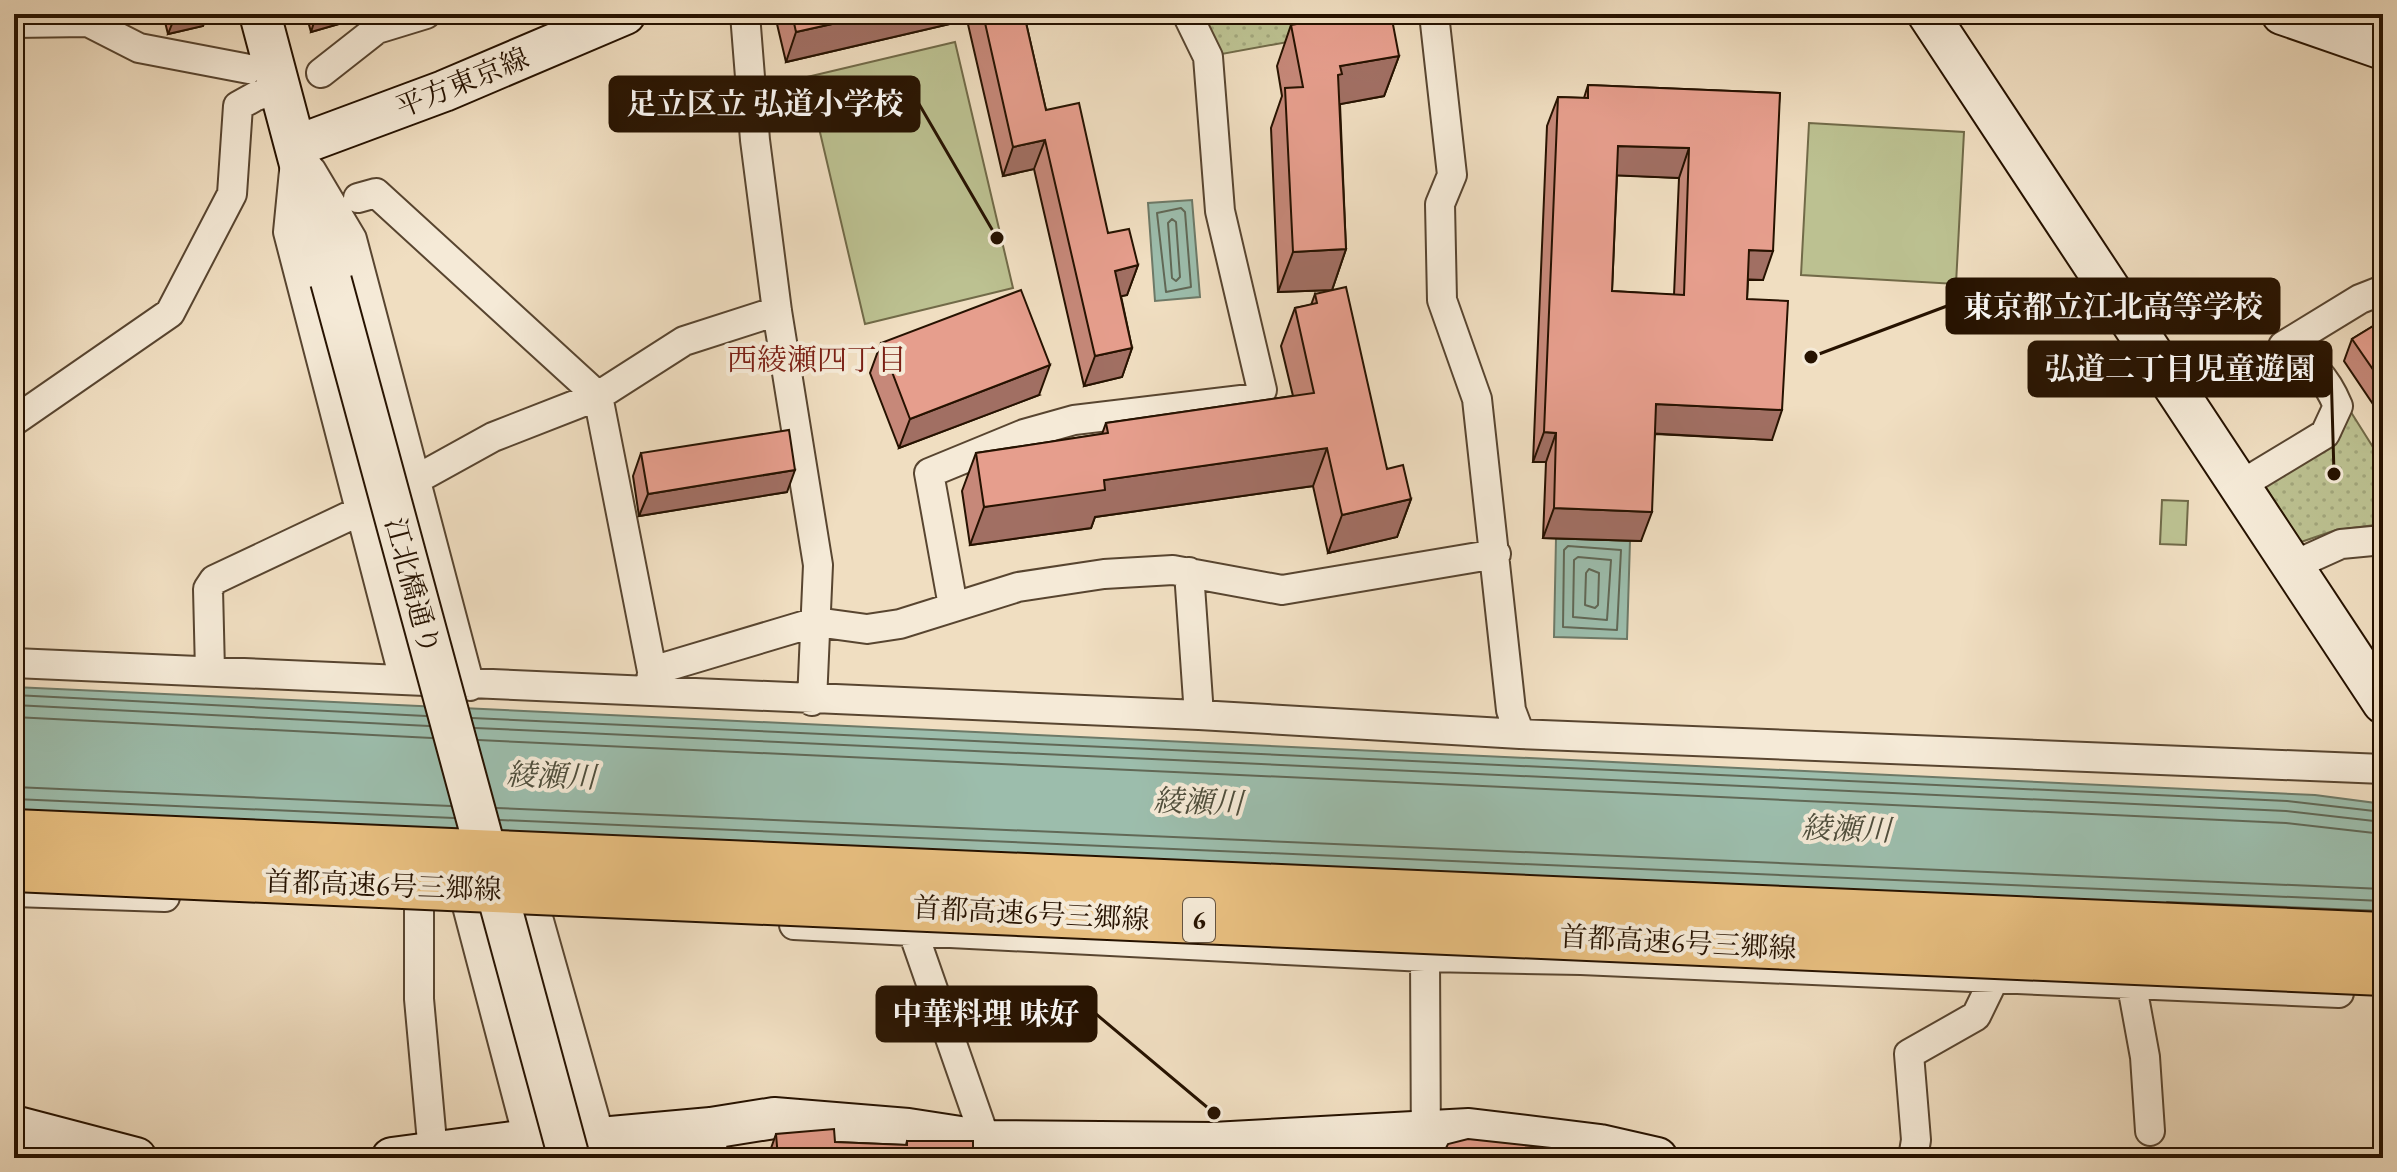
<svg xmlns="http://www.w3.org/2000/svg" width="2397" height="1172" viewBox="0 0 2397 1172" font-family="'EB Garamond','Noto Serif JP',serif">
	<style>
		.grass { fill: #bcc191; stroke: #716a48; stroke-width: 2 }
		.park { fill: url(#park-dots); stroke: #716a48; stroke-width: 2 }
		.water { fill: #9cbdac; stroke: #6d7967; stroke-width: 2 }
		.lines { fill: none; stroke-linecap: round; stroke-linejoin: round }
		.shore { stroke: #616856; stroke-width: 2 }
		.street-casing { stroke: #584530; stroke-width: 32 }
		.secondary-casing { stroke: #261200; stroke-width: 44 }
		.street { stroke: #f5ead7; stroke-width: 28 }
		.secondary { stroke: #f5ead7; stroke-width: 40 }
		.secondary-bridge-casing { stroke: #261200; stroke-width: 44; stroke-linecap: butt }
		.highway-bridge-casing { stroke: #261200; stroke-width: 48; stroke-linecap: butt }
		.secondary-bridge { stroke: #f5ead7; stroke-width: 40 }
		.highway-bridge { stroke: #e8bf80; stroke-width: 44 }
		.wall { fill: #c68879; stroke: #261200; stroke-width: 2; fill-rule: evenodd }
		.shaded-wall { fill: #a16f63; stroke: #261200; stroke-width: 2 }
		.building { fill: #e69e8d; stroke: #261200; stroke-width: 2; fill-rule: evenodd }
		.labels { text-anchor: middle; stroke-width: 8; stroke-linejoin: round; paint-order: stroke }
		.shield { fill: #f5ead7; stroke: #645340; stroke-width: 2 }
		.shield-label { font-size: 26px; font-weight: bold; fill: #261200 }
		.street-label { font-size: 28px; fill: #261200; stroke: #f5ead7 }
		.neighbourhood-label { font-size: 30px; fill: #7a1f14; stroke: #f5ead7 }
		.water-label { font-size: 30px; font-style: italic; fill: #4f4e3c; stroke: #f5ead7 }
		.leader { fill: none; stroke: #261200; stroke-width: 3 }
		.callout-dot { fill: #261200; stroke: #f5ead7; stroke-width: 3 }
		.callout { fill: #261200; stroke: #261200; stroke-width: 3 }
		.callout-label { font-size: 30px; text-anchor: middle; font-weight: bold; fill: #fff }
	</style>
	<defs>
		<pattern id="park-dots" width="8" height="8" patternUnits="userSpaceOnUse" patternTransform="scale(2)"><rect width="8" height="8" fill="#bcc191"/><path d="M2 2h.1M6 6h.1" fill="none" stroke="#a1a57b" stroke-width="1.8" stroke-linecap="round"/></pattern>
	</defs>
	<rect width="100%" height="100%" fill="#f0dec1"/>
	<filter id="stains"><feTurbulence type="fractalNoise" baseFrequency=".0025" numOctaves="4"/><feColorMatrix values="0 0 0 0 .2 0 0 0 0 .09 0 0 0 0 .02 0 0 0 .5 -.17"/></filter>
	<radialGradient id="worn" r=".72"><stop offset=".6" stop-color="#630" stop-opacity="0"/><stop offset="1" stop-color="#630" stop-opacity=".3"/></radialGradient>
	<path class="grass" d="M955,42L1013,288L865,324L807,77Z
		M1809,123L1964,132L1956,284L1801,275Z
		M2162,500L2188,501L2186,545L2160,544Z"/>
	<path class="park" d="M1202,14H1417L1418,18L1222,54Z
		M2349,409L2383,463V524L2336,530L2301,542L2265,486Z"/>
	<path class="water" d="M1192,200L1200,297L1155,301L1148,203Z
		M1556,538L1630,541L1627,639L1554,637Z
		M14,687L2315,795L2383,804V919L14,817Z"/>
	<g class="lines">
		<path class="shore" d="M1181,208L1185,212L1191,287L1166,292L1157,213Z
			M1172,219L1176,222L1180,277L1176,281L1172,278L1168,223Z
			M1568,546L1621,550L1617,630L1563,627L1564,550Z
			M1578,557L1611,560L1607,620L1573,617L1574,560Z
			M1589,569L1599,573L1598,605L1595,608L1585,605L1586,573Z
			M14,695L426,716
			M14,705L429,726
			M14,717L432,738
			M472,718L2287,801L2383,812
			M475,728L2286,811L2383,822
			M478,740L2286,823L2383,834
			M14,787L451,806
			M14,799L454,818
			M497,808L2383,889
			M500,820L2383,901
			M2167,902L2383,911"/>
		<g class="street-casing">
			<path id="street" d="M745,14L755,140L777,311L818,565L812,701
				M1434,14L1452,175L1440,204L1442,300L1477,399L1511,710L1520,734
				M14,23L88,22L139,48L249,69
				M321,73L377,29L426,14
				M311,170L352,239L470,686
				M294,171L288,232L404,679
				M358,198L376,193L598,396L652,671L651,687
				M14,421L170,313L232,194L238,106L256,96L281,89
				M417,479L493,437L598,396L684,341L777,311
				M2239,486L2325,434L2338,406C2326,377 2310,361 2283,346L2360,299L2383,290
				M2290,567L2341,544L2383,540
				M1189,572L1199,715
				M953,606L929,473L1024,434L1074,420L1258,398L1262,390L1220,211L1208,57L1187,14
				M14,663L1199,715L1520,734L2383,769
				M210,671L208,589L214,580L362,510
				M652,671L816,622L867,629L900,624L1018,587L1104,574L1173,570L1282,590L1496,554
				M14,892L165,897
				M419,905V999L433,1153
				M467,906L533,1157
				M536,910L606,1158
				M794,925L1425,957L1581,960L2339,993
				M913,932L986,1141L987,1157
				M1425,957L1426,1158
				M2132,986L2145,1057L2150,1131
				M711,1128L713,1158
				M1913,1158L1916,1140L1909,1054L1976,1016L1994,979"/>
		</g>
		<g class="secondary-casing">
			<path id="secondary" d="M260,14L331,281
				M1928,14L2383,703
				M2282,14L2383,49
				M296,146L444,91L625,14
				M14,1126L136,1158
				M392,1158L529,1140L600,1138L711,1128L774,1118L908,1129L986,1141L1213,1143L1469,1129L1600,1145L1657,1158"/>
		</g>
		<use href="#street" class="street"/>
		<use href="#secondary" class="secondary"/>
		<g class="secondary-bridge-casing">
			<path id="secondary-bridge" d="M331,281L569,1158"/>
		</g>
		<g class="highway-bridge-casing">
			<path id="highway-bridge" d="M14,832L2383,935
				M14,869L2383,973"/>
		</g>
		<use href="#secondary-bridge" class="secondary-bridge"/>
		<use href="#highway-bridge" class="highway-bridge"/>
	</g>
	<path class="wall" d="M163,14H207L203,26L168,34Z
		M306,14H355L353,20L311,32Z
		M781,14H1024L1046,110L1108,233L1138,265L1127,295L1121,296L1132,348L1122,377L1084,386L1034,169L1003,176L967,20L786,62L777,24Z
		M1291,25L1399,56L1384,96L1340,104L1346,249L1332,290L1278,292L1271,128L1282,96L1277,66Z
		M1588,85L1780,93L1763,280H1748L1747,299L1772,440L1655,434L1641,541L1543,538L1546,462H1533L1547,126L1558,97L1584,98ZM1617,175L1679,178L1674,295L1612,291Z
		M1315,294L1387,469L1411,499L1397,537L1328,553L1313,486L1095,517L1091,528L970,545L962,491L976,453L1102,434L1106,423L1293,396L1281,346L1295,308L1311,305Z
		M2383,320V419L2344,361L2352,339Z
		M881,343L1039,395L899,448L870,373Z
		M641,453L787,492L639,516L633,476Z
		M776,1134L835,1142L906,1145L907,1141L973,1158H769V1154Z"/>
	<path class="shaded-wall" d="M176,14H207L203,26L168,34Z
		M325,14H355L353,20L311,32L316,16Z
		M877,14H969L967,20L786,62L796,32Z
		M1399,56L1384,96L1330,106L1340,66Z
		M1045,140L1034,169L1003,176L1013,147Z
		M1618,146L1689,148L1679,178L1607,175Z
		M1346,249L1332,290L1278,292L1293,252Z
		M1749,250L1773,251L1763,280L1738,279Z
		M1138,265L1127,295L1104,300L1115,271Z
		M1132,348L1122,377L1084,386L1095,356Z
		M1050,365L1039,395L899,448L910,419Z
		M1656,404L1782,410L1772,440L1645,433Z
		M1544,432L1556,433L1546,462H1533Z
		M1327,448L1313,486L1095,517L1091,528L970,545L984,507L1104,480Z
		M795,470L787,492L639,516L648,494Z
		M1411,499L1397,537L1328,553L1342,515Z
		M1554,508L1652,512L1641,541L1543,538Z"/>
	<path class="building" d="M792,14H877L796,32Z
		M983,14H1024L1046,110L1079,103L1108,233L1129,229L1138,265L1115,271L1132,348L1095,356L1045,140L1013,147Z
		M1353,14H1391L1399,56L1340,66L1342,74L1338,75L1346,249L1293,252L1285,88L1303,87L1291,25Z
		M1588,85L1780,93L1773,251L1749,250L1747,299L1788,301L1782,410L1656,404L1652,512L1554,508L1556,433L1544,432L1558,97L1588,98ZM1618,146L1689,148L1684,295L1612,291Z
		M1346,287L1387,469L1403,465L1411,499L1342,515L1327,448L1104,480L1105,490L984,507L976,453L1108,433L1106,423L1314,393L1295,308L1317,303L1315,294Z
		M1021,290L1050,365L910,419L881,343Z
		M2383,320V384L2352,339Z
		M789,430L795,470L648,494L641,453Z
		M834,1129L835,1142L907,1145V1141H973V1158H778L776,1134Z
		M1468,1139L1596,1153V1158H1441L1448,1144Z"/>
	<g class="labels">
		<rect class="shield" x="1183" y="898" width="32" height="44" rx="6"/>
		<g class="shield-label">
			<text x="1199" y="929">6</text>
		</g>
		<g class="street-label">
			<text transform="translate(462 82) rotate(-22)" y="10">平方東京線</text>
			<text transform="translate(413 586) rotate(75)" y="10">江北橋通り</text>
			<text transform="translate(383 885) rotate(2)" y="10">首都高速6号三郷線</text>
			<text transform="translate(1031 913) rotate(3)" y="10">首都高速6号三郷線</text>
			<text transform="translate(1678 942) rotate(3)" y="10">首都高速6号三郷線</text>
		</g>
		<g class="neighbourhood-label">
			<text x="817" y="370">西綾瀬四丁目</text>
		</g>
		<g class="water-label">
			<text transform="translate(551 776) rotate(2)" y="10">綾瀬川</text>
			<text transform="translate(1198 802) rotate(2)" y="10">綾瀬川</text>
			<text transform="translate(1846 829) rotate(2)" y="10">綾瀬川</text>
		</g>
	</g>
	<path class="leader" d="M997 238L919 104M1811 357L1947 306M2334 474L2331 369M1214 1113L1096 1014"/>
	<g class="callout-dot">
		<circle cx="997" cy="238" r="8"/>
		<circle cx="1811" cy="357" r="8"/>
		<circle cx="2334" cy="474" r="8"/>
		<circle cx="1214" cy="1113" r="8"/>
	</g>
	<g class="callout">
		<rect x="610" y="77" width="309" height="54" rx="8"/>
		<rect x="1947" y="279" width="332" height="54" rx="8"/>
		<rect x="2029" y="342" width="302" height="54" rx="8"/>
		<rect x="877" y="987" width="219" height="54" rx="8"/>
	</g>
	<g class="callout-label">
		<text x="765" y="114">足立区立 弘道小学校</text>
		<text x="2113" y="317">東京都立江北高等学校</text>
		<text x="2180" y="379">弘道二丁目児童遊園</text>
		<text x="986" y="1024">中華料理 味好</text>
	</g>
	<rect width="2397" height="1172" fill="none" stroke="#f0dec1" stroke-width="48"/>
	<rect x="16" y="16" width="2365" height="1140" fill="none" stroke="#261200" stroke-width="4"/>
	<rect x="24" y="24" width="2349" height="1124" fill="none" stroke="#261200" stroke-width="2"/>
	<rect width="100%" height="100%" filter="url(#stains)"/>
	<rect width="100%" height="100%" fill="url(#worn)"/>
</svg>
